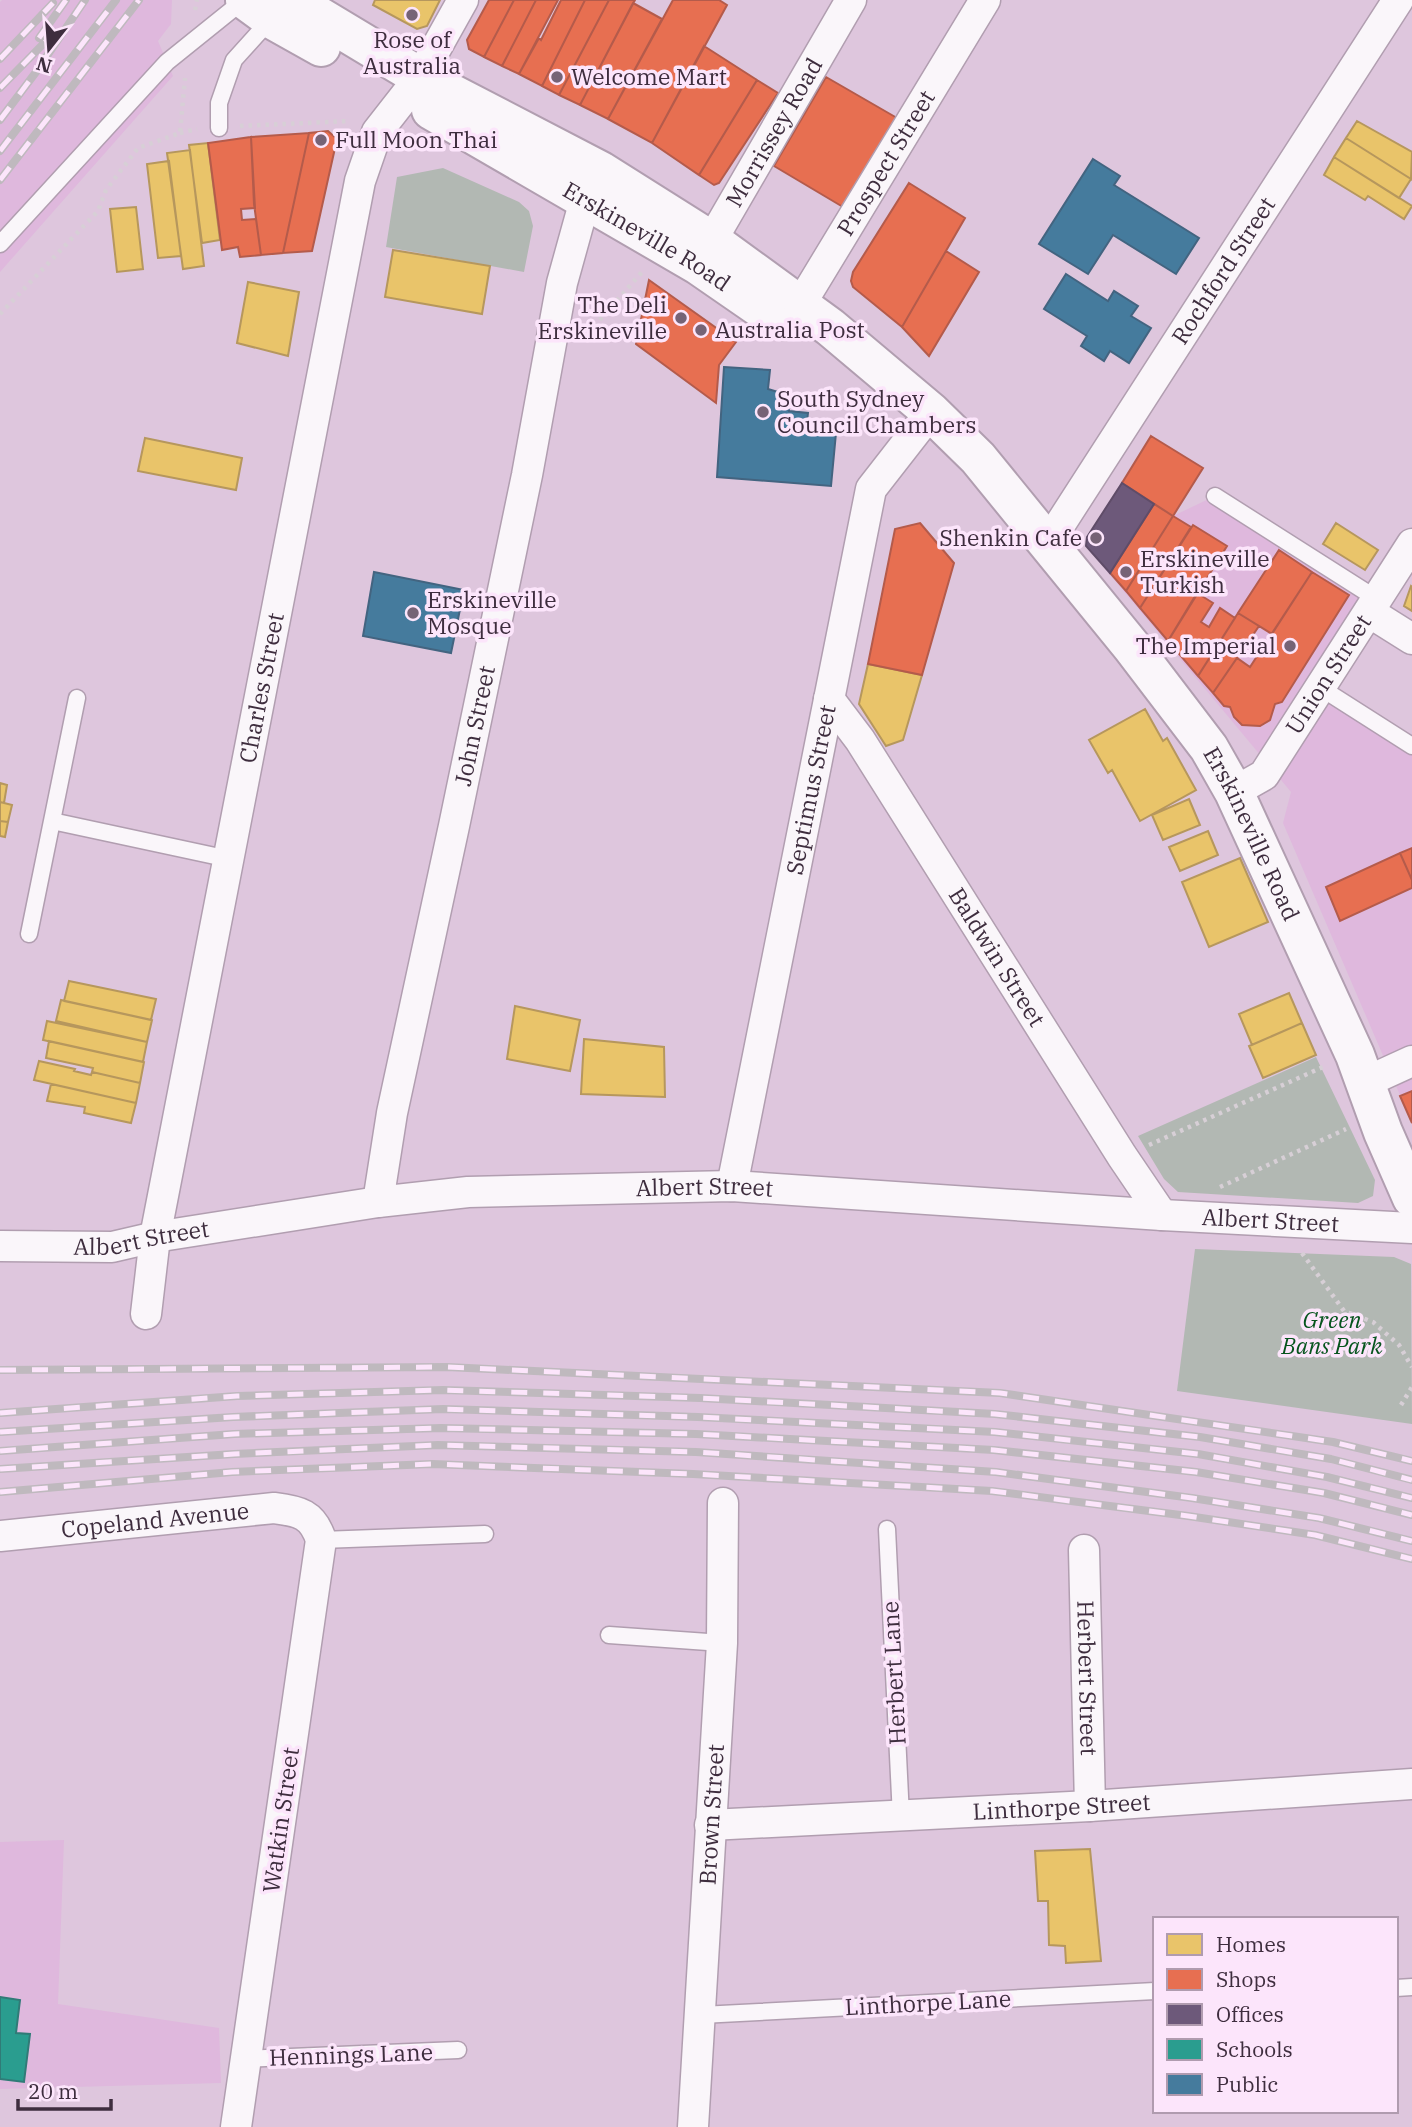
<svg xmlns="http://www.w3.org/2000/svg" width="1412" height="2127" viewBox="0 0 1412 2127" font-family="'IBM Plex Serif',serif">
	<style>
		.built { fill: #dfb8dd }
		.green { fill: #b2b8b3 }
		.homes { fill: #e9c46a; stroke: #b6975d; stroke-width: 2 }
		.shops { fill: #e76f51; stroke: #b45b4b; stroke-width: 2 }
		.offices { fill: #6d597a; stroke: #5f4c68; stroke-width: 2 }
		.schools { fill: #2a9d8f; stroke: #307b77; stroke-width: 2 }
		.public { fill: #457b9d; stroke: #436480; stroke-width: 2 }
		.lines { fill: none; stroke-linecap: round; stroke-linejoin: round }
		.service-casing { stroke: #b19eb0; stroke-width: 19 }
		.minor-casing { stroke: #b19eb0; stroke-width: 33 }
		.primary-casing { stroke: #b19eb0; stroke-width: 42 }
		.path { stroke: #d7cfd6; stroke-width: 4.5; stroke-dasharray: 3.5 5; stroke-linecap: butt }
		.service { stroke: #faf6fa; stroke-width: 16 }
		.minor { stroke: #faf6fa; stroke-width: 30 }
		.primary { stroke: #faf6fa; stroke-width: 38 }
		.rail-casing { stroke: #bfb9be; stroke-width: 8 }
		.rail { stroke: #fce5fb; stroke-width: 5; stroke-dasharray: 16; stroke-linecap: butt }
		.poi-dot { fill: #766376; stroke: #fce5fb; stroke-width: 2.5 }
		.labels { text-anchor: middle; stroke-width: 7; stroke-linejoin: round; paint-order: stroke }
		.poi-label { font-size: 23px; fill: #3e2d3e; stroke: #fce5fb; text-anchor: start }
		.street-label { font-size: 23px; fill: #3e2d3e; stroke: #fce5fb }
		.park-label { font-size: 23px; font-style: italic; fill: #06541d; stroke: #fce5fb }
	</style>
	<rect width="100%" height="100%" fill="#dec6dd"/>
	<path class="built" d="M2,0H172L171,24L158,41L173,76L0,272V2Z
		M1122,483L1173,516L1215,496L1377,599L1321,688L1412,746V1123L1283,823L1291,792L1086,546L1087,537Z
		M64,1840L58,2004L219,2028L221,2083L0,2089V1842Z"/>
	<path class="green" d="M443,168L519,202L529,211L533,226L524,272L386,247L397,177Z
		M1316,1057L1375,1180L1373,1196L1358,1203L1178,1192L1164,1179L1138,1136Z
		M1195,1249L1394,1257L1411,1264L1412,1424L1177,1391Z"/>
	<path class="homes" d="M375,0H440L427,26L417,29L373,5Z
		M1357,121L1412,152L1411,179L1346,138Z
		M1346,138L1411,179L1399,198L1334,157Z
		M208,143L220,240L202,243L189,145Z
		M190,150L204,266L183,269L167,153Z
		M1334,157L1412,206L1404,219L1368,196L1365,200L1324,175Z
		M169,161L181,256L158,258L147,164Z
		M136,207L143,269L117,272L110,209Z
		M393,250L490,266L482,314L385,297Z
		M248,282L299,292L288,356L237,343Z
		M145,438L242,458L236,490L138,471Z
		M1336,523L1378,550L1365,570L1323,544Z
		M1411,586L1412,587V611L1404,606Z
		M868,664L922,675L903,740L886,746L859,704Z
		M1145,709L1163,741L1167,738L1196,790L1140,821L1112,770L1108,773L1089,740Z
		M0,783L7,785L4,803L0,802Z
		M1189,799L1200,825L1163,840L1152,815Z
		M0,802L12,805L8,822L0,821Z
		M0,821L8,822L5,837L0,836Z
		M1208,831L1218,855L1180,871L1169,847Z
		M1240,858L1268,922L1209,947L1182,882Z
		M69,981L156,999L151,1020L64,1001Z
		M1289,993L1302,1023L1252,1045L1239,1014Z
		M61,1000L152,1020L147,1042L56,1021Z
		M515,1006L580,1020L570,1071L507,1059Z
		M47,1021L147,1042L143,1062L43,1040Z
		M1302,1023L1316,1055L1263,1078L1249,1046Z
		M584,1039L664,1047L665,1097L581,1094Z
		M49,1041L144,1062L140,1083L92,1072L93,1068L46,1058Z
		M39,1061L75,1069L74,1071L91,1075L92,1072L140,1083L136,1103L34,1080Z
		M51,1084L136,1103L131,1123L84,1113L85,1107L47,1101Z
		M1090,1849L1101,1961L1066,1963L1065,1946L1049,1945L1048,1901H1038L1035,1851Z"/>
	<path class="shops" d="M489,0H514L484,57L469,49L467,40Z
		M514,0H536L502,66L484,57Z
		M536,0H558L519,74L502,66Z
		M561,0H585L542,86L519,74L539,38L541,40Z
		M585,0H609L559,95L542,86Z
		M609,0H635L580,105L559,95Z
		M673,0H719L727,5L652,143L608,119Z
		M633,3L662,19L608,119L580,105Z
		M704,46L757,80L699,175L652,143Z
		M826,77L897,118L843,207L774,166Z
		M757,80L778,93L719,183L714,185L699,175Z
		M328,131L337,139L312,251L283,253L309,133Z
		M309,133L283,253L261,255L254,204L251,137Z
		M251,137L255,208L241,209L242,220L256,219L261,255L240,257L238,247L222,250L208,143Z
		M909,183L965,218L902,327L853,287L851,281L853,272Z
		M946,251L979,272L929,356L902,327Z
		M649,280L736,342L719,365L716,403L636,344Z
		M1151,436L1203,468L1173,516L1122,483Z
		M1154,504L1173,516L1126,591L1110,573Z
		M1173,516L1191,527L1140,608L1126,591Z
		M920,523L954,563L922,675L868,664L895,529Z
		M1193,525L1227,546L1168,641L1140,608Z
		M1279,550L1312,572L1272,634L1238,613Z
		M1312,572L1349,595L1282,702L1275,704L1270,720L1260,726L1242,725L1234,717L1230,707L1224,706L1213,693L1237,658L1250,667Z
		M1197,593L1213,603L1201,622L1209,627L1220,608L1235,618L1198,676L1168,641Z
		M1238,613L1259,626L1213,693L1198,676Z
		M1412,848V880L1400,853Z
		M1400,853L1412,880V888L1340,921L1326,887Z
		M1412,1091V1123L1400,1096Z"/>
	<path class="offices" d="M1122,483L1154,504L1110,573L1086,546L1087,537Z"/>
	<path class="schools" d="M0,1997L20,2000L16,2033L30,2034L24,2082L0,2079Z"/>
	<path class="public" d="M1093,159L1120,176L1114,185L1199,238L1176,274L1113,235L1088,274L1039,244Z
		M1066,274L1108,301L1114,291L1138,306L1131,316L1151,328L1129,363L1110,351L1104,361L1081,346L1087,336L1044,309Z
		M724,367L770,370L768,389L781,393L787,399L789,411L808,413L806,430L836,433L831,486L717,477Z
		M374,572L464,590L451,653L363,636Z"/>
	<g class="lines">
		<g class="service-casing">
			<path id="service" d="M219,128V103L234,60L271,19
				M0,244L167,62L244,0
				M1215,496L1377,599
				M1321,688L1412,746
				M52,821L229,859
				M29,934L77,698
				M887,1529L901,1817
				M321,1540L485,1534
				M609,1635L722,1643
				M1396,1988L1412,1987
				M701,2015L1155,1991
				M244,2059L458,2050"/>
		</g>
		<g class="minor-casing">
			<g id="minor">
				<path id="s1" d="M702,257L851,0"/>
				<path id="s2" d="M785,325L800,305L985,0"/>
				<path id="s3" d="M1048,543L1398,0"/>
				<path d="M1369,612L1412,639"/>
				<path id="s4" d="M829,699L860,740L1122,1156L1162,1215"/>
				<path id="s5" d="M1234,792L1264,775L1412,544"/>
				<path d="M1366,1082L1412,1061"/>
				<path id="s6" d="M732,1186L871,489L931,412"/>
				<path id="s7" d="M378,1202L392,1113L454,826L527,475L562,283L585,200L595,181"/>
				<path id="s8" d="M0,1246L112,1247L155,1237L378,1202L468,1192L732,1186L1162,1215L1412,1228"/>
				<path id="s9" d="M146,1314L155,1237L360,181L377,132L420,77L463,0"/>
				<path id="s10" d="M0,1536L274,1508C299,1511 313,1514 321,1540L236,2127"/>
				<path id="s11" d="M1084,1550L1090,1806"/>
				<path id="s12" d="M710,1825L1090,1806L1412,1784"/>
				<path id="s13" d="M693,2127L722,1643L723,1503"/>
			</g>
		</g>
		<g class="primary-casing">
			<g id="primary">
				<path d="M245,0L271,19L321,47"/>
				<path id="s14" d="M292,0L420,77L601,171L712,241L830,327L931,412L978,458L1132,647L1209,748L1234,792L1355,1055L1383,1132L1412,1198"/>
				<path id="s15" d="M431,110L698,265L766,312"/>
			</g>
		</g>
		<path class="path" d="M195,10L197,0
			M240,126L350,121
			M180,133L197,129
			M0,314L98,211L106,190L138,148L180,133L185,78
			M583,339L642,272
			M1149,1145L1323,1067
			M1220,1187L1346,1129
			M1302,1253L1344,1311L1373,1322L1399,1345L1412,1367
			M1401,1405L1412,1387"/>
		<use href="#service" class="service"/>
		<use href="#minor" class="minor"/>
		<use href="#primary" class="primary"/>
		<g class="rail-casing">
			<path id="rail" d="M39,38L66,0
				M0,59L53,3
				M0,88L54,33
				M0,120L36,72L85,0
				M0,151L116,0
				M0,180L139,0
				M0,1370L447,1367L1000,1393L1333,1442L1412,1461
				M0,1413L237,1396L443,1390L700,1398L995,1414L1200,1437L1331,1459L1412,1480
				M0,1432L233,1417L443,1409L698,1417L995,1432L1198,1454L1327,1477L1412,1498
				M0,1451L234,1434L441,1428L696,1434L994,1450L1196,1472L1324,1493L1412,1515
				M0,1469L234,1454L438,1445L696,1452L996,1472L1192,1498L1319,1518L1412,1541
				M0,1492L232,1472L432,1464L693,1474L992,1491L1188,1516L1315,1535L1412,1559"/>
		</g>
		<use href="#rail" class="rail"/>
	</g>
	<g class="poi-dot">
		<circle cx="412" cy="15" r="7"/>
		<circle cx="557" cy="77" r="7"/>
		<circle cx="321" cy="140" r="7"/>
		<circle cx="681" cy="318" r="7"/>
		<circle cx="701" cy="330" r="7"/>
		<circle cx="763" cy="412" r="7"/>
		<circle cx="1096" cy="538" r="7"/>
		<circle cx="1126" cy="572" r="7"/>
		<circle cx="413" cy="613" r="7"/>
		<circle cx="1290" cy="646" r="7"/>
	</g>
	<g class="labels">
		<g class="poi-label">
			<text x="412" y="48" text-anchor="middle">Rose of<tspan x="412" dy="26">Australia</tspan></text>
			<text x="571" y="85">Welcome Mart</text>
			<text x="335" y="148">Full Moon Thai</text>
			<text x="667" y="313" text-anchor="end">The Deli<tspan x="667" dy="26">Erskineville</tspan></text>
			<text x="715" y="338">Australia Post</text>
			<text x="777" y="407">South Sydney<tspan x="777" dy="26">Council Chambers</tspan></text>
			<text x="1082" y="546" text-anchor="end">Shenkin Cafe</text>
			<text x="1140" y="567">Erskineville<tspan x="1140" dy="26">Turkish</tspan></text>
			<text x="427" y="608">Erskineville<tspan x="427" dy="26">Mosque</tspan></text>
			<text x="1276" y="654" text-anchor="end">The Imperial</text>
		</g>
		<g class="street-label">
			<text dy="8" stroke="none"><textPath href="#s1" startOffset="144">Morrissey Road</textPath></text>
			<text dy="8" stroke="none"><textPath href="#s2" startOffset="191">Prospect Street</textPath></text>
			<text dy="8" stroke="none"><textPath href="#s15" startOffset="250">Erskineville Road</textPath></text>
			<text dy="8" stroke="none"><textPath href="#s3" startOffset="324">Rochford Street</textPath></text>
			<text dy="8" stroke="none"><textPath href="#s5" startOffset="154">Union Street</textPath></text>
			<text dy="8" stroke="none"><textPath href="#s9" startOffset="637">Charles Street</textPath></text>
			<text dy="8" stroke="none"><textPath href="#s7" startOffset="486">John Street</textPath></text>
			<text dy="8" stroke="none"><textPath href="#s6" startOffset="404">Septimus Street</textPath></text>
			<text dy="8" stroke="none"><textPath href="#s14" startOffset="1295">Erskineville Road</textPath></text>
			<text dy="8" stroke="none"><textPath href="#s4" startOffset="308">Baldwin Street</textPath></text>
			<text dy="8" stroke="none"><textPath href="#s8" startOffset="709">Albert Street</textPath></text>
			<text dy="8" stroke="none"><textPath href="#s8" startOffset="1276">Albert Street</textPath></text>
			<text dy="8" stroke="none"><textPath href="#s8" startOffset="142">Albert Street</textPath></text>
			<text dy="8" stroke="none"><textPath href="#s10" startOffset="156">Copeland Avenue</textPath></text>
			<text transform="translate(894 1673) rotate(-93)" y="8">Herbert Lane</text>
			<text dy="8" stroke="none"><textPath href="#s11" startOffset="128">Herbert Street</textPath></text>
			<text dy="8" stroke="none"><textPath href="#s12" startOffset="352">Linthorpe Street</textPath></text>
			<text dy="8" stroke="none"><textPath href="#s13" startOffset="313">Brown Street</textPath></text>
			<text transform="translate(281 1820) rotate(-82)" y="8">Watkin Street</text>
			<text transform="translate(928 2003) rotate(-3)" y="8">Linthorpe Lane</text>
			<text transform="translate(351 2055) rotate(-2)" y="8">Hennings Lane</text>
		</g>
		<g class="park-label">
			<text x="1332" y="1328">Green<tspan x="1332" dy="26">Bans Park</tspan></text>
		</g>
	</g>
	<rect x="1153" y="1917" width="245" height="196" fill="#fce5fb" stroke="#b09baf" stroke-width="2"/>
	<rect x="1167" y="1934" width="35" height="21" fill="#e9c46a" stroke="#b09baf" stroke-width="2"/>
	<text x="1216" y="1952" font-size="21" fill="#3e2d3e">Homes</text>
	<rect x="1167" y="1969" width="35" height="21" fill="#e76f51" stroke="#b09baf" stroke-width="2"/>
	<text x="1216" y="1987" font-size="21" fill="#3e2d3e">Shops</text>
	<rect x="1167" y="2004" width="35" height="21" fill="#6d597a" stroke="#b09baf" stroke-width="2"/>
	<text x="1216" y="2022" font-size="21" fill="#3e2d3e">Offices</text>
	<rect x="1167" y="2039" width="35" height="21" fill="#2a9d8f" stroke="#b09baf" stroke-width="2"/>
	<text x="1216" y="2057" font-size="21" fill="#3e2d3e">Schools</text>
	<rect x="1167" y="2074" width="35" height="21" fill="#457b9d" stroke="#b09baf" stroke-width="2"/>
	<text x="1216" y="2092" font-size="21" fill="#3e2d3e">Public</text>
	<g transform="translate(49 49) rotate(197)" stroke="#fce5fb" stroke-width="5" paint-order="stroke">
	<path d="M0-5L12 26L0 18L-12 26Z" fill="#3e2d3e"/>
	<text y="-10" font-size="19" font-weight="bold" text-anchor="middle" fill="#3e2d3e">N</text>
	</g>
	<path d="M18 2099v10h93v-10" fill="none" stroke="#3e2d3e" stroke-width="3.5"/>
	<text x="28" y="2099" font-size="21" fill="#3e2d3e" stroke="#fce5fb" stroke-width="5" paint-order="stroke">20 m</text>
</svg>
